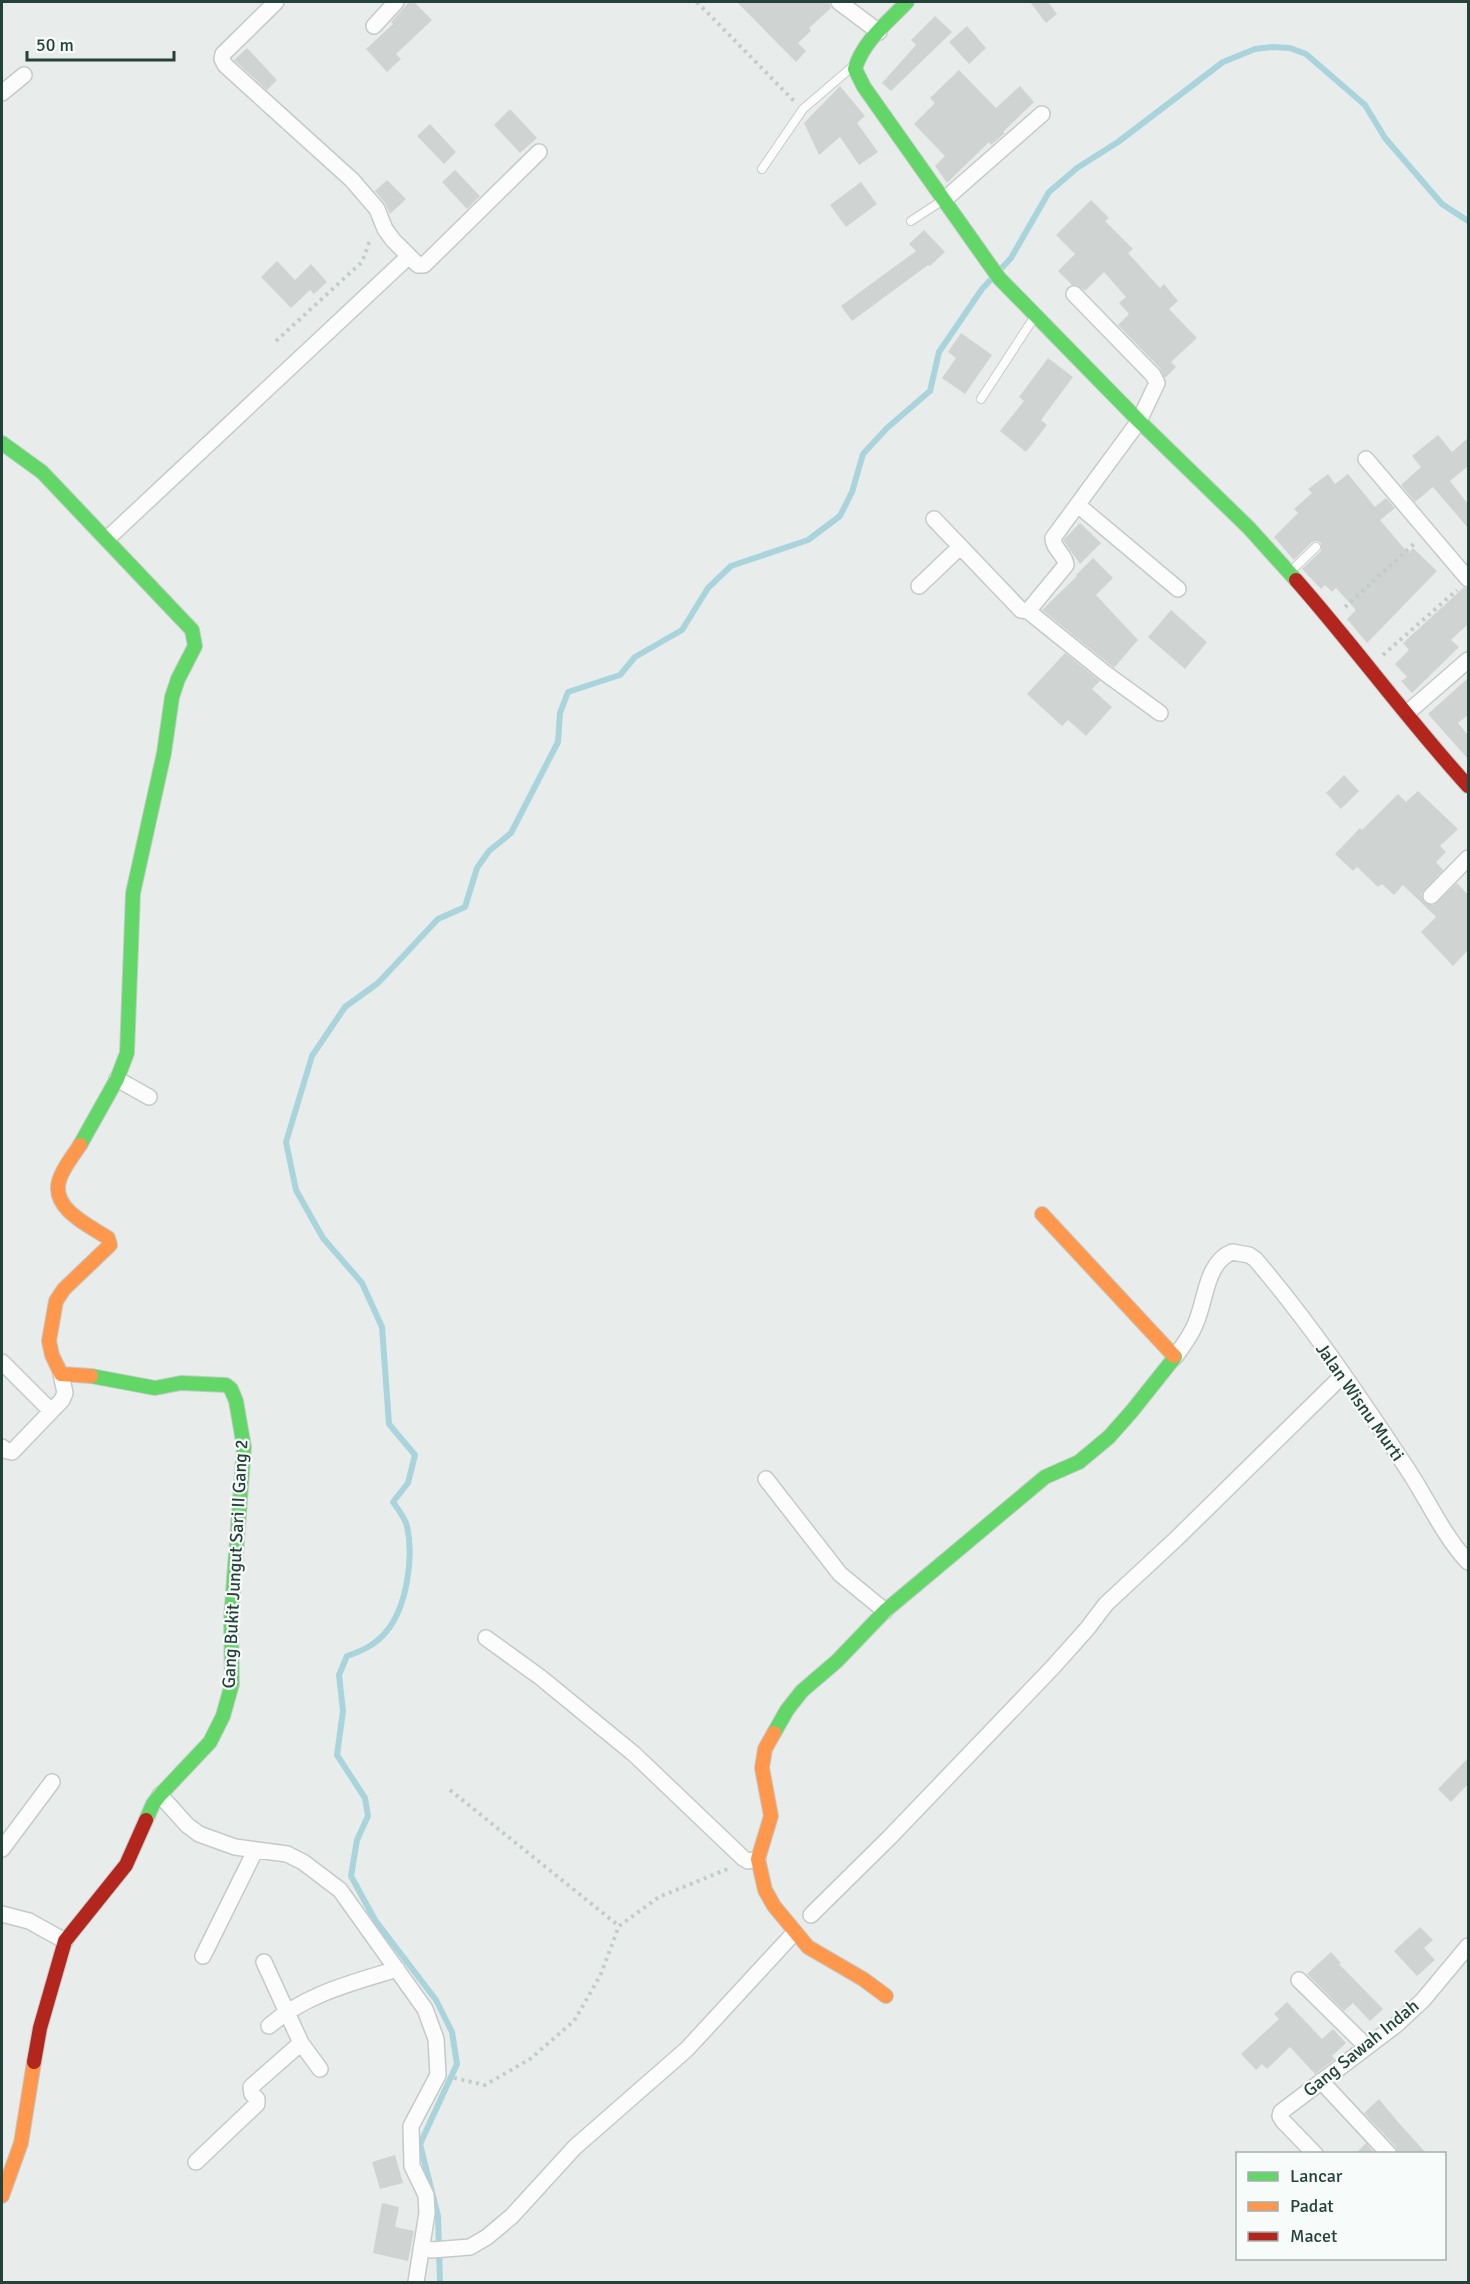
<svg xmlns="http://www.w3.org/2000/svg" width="1470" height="2284" viewBox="0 0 1470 2284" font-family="Signika,sans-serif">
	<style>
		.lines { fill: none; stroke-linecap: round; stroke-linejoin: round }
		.stream { stroke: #a9d4db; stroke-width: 6 }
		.building { fill: #cfd4d2 }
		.lane-casing { stroke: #c5cac8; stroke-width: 10 }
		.street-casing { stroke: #c5cac8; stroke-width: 18 }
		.fast-casing { stroke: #c3cbc8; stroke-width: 16 }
		.slow-casing { stroke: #c3cbc8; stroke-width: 16 }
		.jam-casing { stroke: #c3cbc8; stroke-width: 16 }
		.path { stroke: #c3ccca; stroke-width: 4; stroke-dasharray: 3 4.5; stroke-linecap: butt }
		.lane { stroke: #fcfcfc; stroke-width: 8 }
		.street { stroke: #fcfcfc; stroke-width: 15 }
		.fast { stroke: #63d668; stroke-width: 14 }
		.slow { stroke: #ff974d; stroke-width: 14 }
		.jam { stroke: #b3261e; stroke-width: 14 }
		.labels { text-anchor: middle; stroke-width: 4.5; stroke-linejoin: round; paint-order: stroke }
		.street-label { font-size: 18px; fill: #24423a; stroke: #f7fbf9 }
	</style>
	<rect width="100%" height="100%" fill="#e8edeb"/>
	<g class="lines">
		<path class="stream" d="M440,2282L438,2216L420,2144L457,2064L452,2032L436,2000L375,1920L351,1876L357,1840L368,1816L365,1798L337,1755L343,1711L339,1675L347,1656C362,1651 375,1645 386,1632C407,1607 414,1557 407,1526C405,1518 398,1509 393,1502L408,1483L415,1455L389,1424L382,1327L362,1283L323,1238L296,1190L286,1142L312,1056L345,1007L378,983L438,919L465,907L477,868L489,851L511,833L558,742L560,713L568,692L620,675L635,657L682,630L708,588L731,566L808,540L840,516L852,492L863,454L887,428L930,391L939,352L982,289L1011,258L1049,192L1077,168L1118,142L1223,62L1255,49L1272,47L1290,48L1306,54L1365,105L1385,138L1442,204L1468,221"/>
	</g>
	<path class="building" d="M409,2H414L432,20L396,54L401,59L387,72L366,49L393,24L391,22Z
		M737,2H829L831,8L809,28L811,31L798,43L806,51L796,62Z
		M1030,2H1048L1057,14L1046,23Z
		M935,16L952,32L891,91L882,83L916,45L911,40Z
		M967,26L986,48L969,64L949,42Z
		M247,48L277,80L267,90L234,60Z
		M959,70L996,108L1020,86L1034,102L1003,132L1005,133L991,145L989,142L947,183L935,166L945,156L914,124L935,103L930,98Z
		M840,86L865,116L857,123L878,152L859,165L840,137L819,155L804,123Z
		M510,109L537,138L520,153L494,125Z
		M430,124L456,152L444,164L417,136Z
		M455,170L480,196L467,209L442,182Z
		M387,180L406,199L390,214L385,203L375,191Z
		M861,182L877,204L846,227L830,205Z
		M1091,200L1109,218L1105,221L1133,249L1128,253L1160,288L1164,284L1178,301L1169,309L1197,338L1171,362L1176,367L1165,378L1160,368L1118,325L1129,314L1119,303L1126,297L1104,272L1085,291L1077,285H1072L1058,271L1075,254L1056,235Z
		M924,230L945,252L930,266L928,265L852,321L841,306L916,251L909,244Z
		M277,261L295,280L311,264L327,282L314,294L310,290L291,308L261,277Z
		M961,333L992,355L965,394L942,378L956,358L948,352Z
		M1048,358L1073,377L1041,420L1047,425L1026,452L1000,431L1024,401L1019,397Z
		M1438,435L1452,452L1468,438V466L1450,481L1468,504V528L1433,487L1415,502L1401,485L1421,467L1412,456Z
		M1328,474L1335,484L1348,474L1375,507L1386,498L1395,508L1380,520L1408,553L1413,548L1437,571L1367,643L1347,619L1356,610L1336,588L1332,592L1325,585L1321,589L1302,569L1321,551V543L1317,541L1312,542L1294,560L1274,537L1298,513L1294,509L1312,493L1308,489Z
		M1080,523L1101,543L1080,564L1063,540Z
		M1093,558L1113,578L1096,595L1138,640L1114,668L1042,610L1077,576L1076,575Z
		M1464,587L1468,589V624L1451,640L1459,647L1412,693L1401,681L1407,677L1395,664L1409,650L1403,643Z
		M1171,610L1207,642L1185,669L1148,637Z
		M1065,653L1100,681L1092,689L1112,707L1086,736L1068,720L1062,726L1027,694Z
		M1468,678V715L1458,723L1468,735V759L1428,714Z
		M1344,775L1359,791L1341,809L1326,793Z
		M1418,791L1458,829L1440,846L1446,852L1436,862L1443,870L1421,894L1425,903L1434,905L1457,883L1468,895V950L1453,966L1421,932L1436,917L1403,885L1394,895L1382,884L1378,887L1357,867L1353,871L1335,854L1360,828L1362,830L1398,794L1406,802Z
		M1468,1758V1784L1451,1802L1438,1789Z
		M1420,1927L1433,1940L1424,1948L1435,1960L1417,1976L1394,1951Z
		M1331,1952L1341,1963L1339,1964L1383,2009L1370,2021L1353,2003L1344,2011L1307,1974Z
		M1287,2002L1322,2039L1333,2029L1346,2043L1332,2056L1335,2059L1315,2074L1290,2047L1267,2069L1262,2064L1256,2070L1241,2054L1279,2019L1274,2014Z
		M1379,2099L1398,2122L1427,2154H1399L1396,2147L1364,2113Z
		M1366,2143L1375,2154H1355Z
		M395,2155L403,2183L380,2189L372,2162Z
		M382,2203L399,2207L395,2227L414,2231L408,2261L373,2253Z"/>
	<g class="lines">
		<g class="lane-casing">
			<path id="lane" d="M762,169L803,109L852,67
				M911,221L943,200
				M981,399L1035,316
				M1291,571L1316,547"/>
		</g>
		<g class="street-casing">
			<path id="street" d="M276,2L223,54L222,59L225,65L352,180L377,209L385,229L393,240L418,265H424L539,152
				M839,2L879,32
				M374,26L396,2
				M2,93L24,75
				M944,200L1042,114
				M1366,459L1468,579
				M1079,506L1178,589
				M934,519L1021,610L1028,611L1105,673L1160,713
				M107,539L408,257
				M919,586L960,547
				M1028,611L1066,565C1065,554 1053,549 1053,538L1139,421L1157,383L1153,375L1074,294
				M1407,713L1468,660
				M1431,896L1468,858
				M117,1079L149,1097
				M1175,1357C1182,1347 1190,1337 1195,1325C1206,1302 1205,1263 1232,1252L1249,1255L1255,1259C1310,1323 1359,1396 1406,1467C1427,1498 1442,1534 1468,1562
				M2,1362L51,1411
				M2,1447L7,1451L12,1452L62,1400L65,1393L61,1374
				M766,1479L840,1574L885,1611
				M486,1638L540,1677L634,1754L743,1858L748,1861L758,1859
				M160,1795L187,1825L199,1834L235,1847L287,1854L303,1862L340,1890L425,2009L436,2039L438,2075L411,2126L412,2166L426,2195L427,2213L416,2282
				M2,1849L52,1782
				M2,1914L29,1921L65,1941
				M811,1915L890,1837L1053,1667L1087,1629L1106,1604L1176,1539L1343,1375
				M203,1956L255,1851
				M264,1962L301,2043L320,2069
				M1299,1980L1367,2047
				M269,2026C306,1994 351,1983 397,1969
				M1321,2081L1389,2154
				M1315,2154L1283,2121L1280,2116L1281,2112L1396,2025L1423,2000L1468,1946
				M196,2162L257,2104V2099L252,2094L251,2087L301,2043
				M421,2248L432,2250L470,2247L487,2237L512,2216L575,2147L687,2049L794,1933"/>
		</g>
		<g class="fast-casing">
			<path id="fast" d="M907,2C888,22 863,41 855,69L864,87L999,278L1139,421L1249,528L1296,580
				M2,443L42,472L192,630L195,646L178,679L172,697L164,753L133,893L127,1053L117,1079L80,1145
				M91,1376L155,1388L181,1383L226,1385L231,1389L236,1401L244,1447L231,1619L232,1684L223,1716L210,1742L160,1795L153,1804L146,1820
				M774,1733L787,1710L802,1691L837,1661L885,1611L1045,1477L1079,1462L1109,1437L1132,1411L1175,1357L1174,1356"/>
		</g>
		<g class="slow-casing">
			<path id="slow" d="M80,1145C73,1156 62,1169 59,1181C51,1209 90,1226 108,1238L110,1245L64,1289L56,1301L49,1341L52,1355L61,1374L91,1376
				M1042,1214L1174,1356
				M774,1733L765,1749L762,1768L771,1816L758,1859L765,1890L774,1906L808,1947L863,1979L886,1996
				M2,2196L21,2143L34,2062"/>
		</g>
		<g class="jam-casing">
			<path id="jam" d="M1296,580C1355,647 1408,720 1468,786
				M34,2062L40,2028L65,1941L126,1865L146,1820"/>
		</g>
		<path class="path" d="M697,2L795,102
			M276,341L362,262L369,243L373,239
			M1345,607L1415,543
			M1383,655L1457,590
			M450,1790L619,1926
			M454,2078L485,2085L530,2059L574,2021L600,1976L619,1926L659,1897L730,1868"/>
		<use href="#lane" class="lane"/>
		<use href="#street" class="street"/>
		<use href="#fast" class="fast"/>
		<use href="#slow" class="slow"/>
		<use href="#jam" class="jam"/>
	</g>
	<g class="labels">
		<g class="street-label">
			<text transform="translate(1360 1402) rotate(55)" y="6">Jalan Wisnu Murti</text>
			<text transform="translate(235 1564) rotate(-87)" y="6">Gang Bukit Jungut Sari II Gang 2</text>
			<text transform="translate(1361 2048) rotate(-39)" y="6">Gang Sawah Indah</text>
		</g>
	</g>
	<rect width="1470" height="2284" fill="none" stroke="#24423a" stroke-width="6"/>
	<rect x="1236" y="2152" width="210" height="108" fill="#f7fbf9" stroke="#a3b1ad" stroke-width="1.5"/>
	<rect x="1248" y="2172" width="30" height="9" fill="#63d668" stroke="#a3b1ad" stroke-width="1.5"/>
	<text x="1290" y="2182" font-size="18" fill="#24423a">Lancar</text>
	<rect x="1248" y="2202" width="30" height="9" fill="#ff974d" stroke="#a3b1ad" stroke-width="1.5"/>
	<text x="1290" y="2212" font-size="18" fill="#24423a">Padat</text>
	<rect x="1248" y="2232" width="30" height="9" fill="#b3261e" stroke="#a3b1ad" stroke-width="1.5"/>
	<text x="1290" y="2242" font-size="18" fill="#24423a">Macet</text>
	<path d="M27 51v9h147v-9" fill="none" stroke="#24423a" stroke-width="3"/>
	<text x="36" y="51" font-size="18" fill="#24423a" stroke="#f7fbf9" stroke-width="4.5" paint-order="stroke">50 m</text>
</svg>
